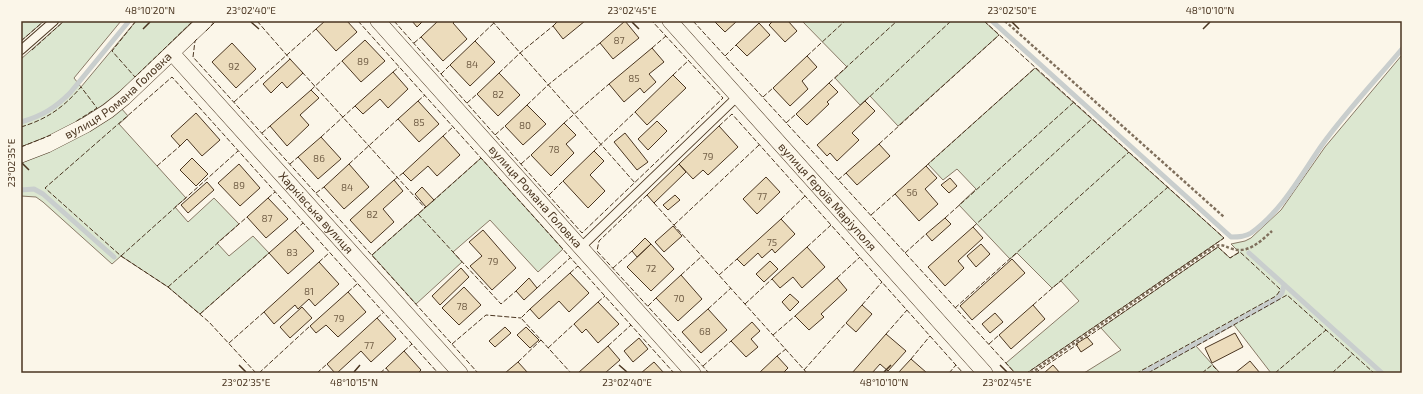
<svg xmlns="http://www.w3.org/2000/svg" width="1423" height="394" viewBox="0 0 1423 394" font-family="'Exo 2',sans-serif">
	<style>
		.green { fill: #dce7d0; stroke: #887966 }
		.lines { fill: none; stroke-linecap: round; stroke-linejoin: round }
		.stream { stroke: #c9cecd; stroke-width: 5 }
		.building { fill: #ecdcbc; stroke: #4a3520 }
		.service-casing { stroke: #4a3520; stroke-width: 10 }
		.minor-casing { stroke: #4a3520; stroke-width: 16 }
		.path { stroke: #7f6f5c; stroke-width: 2.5; stroke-dasharray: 3 2; stroke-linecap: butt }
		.service { stroke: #fbf6e9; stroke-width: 8 }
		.minor { stroke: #fbf6e9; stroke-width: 15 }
		.fence { stroke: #4a3520; stroke-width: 1; stroke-dasharray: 5 2; stroke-linecap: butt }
		.ticks { fill: none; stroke: #4a3520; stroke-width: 1.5 }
		.labels { text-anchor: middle; stroke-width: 3; stroke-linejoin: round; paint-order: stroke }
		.number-label { font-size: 10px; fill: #725f47 }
		.street-label { font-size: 12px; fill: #4a3520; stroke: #fbf6e9 }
		.neatline { fill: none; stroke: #4a3520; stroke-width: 1.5 }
		.ticks-label { font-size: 10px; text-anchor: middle; fill: #4a3520 }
	</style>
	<rect width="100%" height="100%" fill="#fbf6e9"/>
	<path class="green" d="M21,21H44L21,41Z
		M64,21H121L74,78L81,87L136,21H193C167,46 141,74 113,97C86,119 53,136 21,147V59Z
		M802,21H984L999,35L898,126L870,96L860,105L835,78L847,67Z
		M1402,55V373H1271L1234,325L1196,346L1220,373H1084L1121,350L1101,328L1218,247L1230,258L1239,252L1231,244L1245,241L1251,238L1281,210L1325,147Z
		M1035,68L1224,238L1027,373H1015L1006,363L1079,301L1061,281L1052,288L1017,253L1010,259L959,205L976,189L957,169L943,180L928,164Z
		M121,108L128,116L119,124L186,198L175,207L188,222L214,198L239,224L217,243L229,256L253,236L269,253L200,314L168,287L121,256L112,264L43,202L36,197L21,196V163L37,156Z
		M481,158L563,249L538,272L490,220L453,252L462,262L416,304L372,255Z"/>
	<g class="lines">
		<path class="stream" d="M992,21L1231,237C1238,237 1245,237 1251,233C1282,211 1301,175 1322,145C1346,112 1375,81 1402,49
			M21,122C42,116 55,108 70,93L129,21
			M21,190L34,189L43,194L114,257
			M1249,253L1382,373
			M1143,373L1278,298L1282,293L1284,285"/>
	</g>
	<path class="building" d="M325,21H347L357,32L336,51L316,29Z
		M412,21H423L417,27Z
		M438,21H455L453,23L467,39L443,61L421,37Z
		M558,21H585L563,39L553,26Z
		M625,21L639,38L613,59L600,43Z
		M714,21H737L725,32Z
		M773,21H788L797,31L785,42L769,25Z
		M759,23L770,35L747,56L736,45Z
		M365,40L385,61L361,82L342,61Z
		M475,41L495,62L470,86L450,65Z
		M232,43L256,69L236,88L212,62Z
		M652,48L664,62L649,74L656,82L644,93L640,88L624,102L609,84Z
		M807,56L817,67L802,81L808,89L790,106L773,88Z
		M290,59L303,73L287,88L282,82L271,93L263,84Z
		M393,72L408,89L388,108L380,99L363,114L355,106Z
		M499,73L520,95L498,116L477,94Z
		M673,75L686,88L647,125L635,112Z
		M829,83L838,92L827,102L829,104L807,125L796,114Z
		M311,90L319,98L300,115L309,125L287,146L270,126Z
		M418,101L439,124L419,142L398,119Z
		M865,101L875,111L852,133L859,140L837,161L830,153L827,156L817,145Z
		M527,105L546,124L523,145L505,126Z
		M196,113L220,140L202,156L187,139L180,146L171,136Z
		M657,121L667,131L648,150L638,139Z
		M564,123L576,135L566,144L574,153L551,176L531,155Z
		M719,126L738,147L708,175L703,170L693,179L679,164Z
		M625,133L648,162L637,170L614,142Z
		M443,136L460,155L437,176L428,166L411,181L403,173Z
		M321,137L341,159L318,179L298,157Z
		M879,144L890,156L857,185L846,173Z
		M594,151L604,161L590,175L605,191L588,208L563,181Z
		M192,158L208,174L196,186L180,170Z
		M239,164L260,188L240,206L218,183Z
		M349,164L369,187L344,209L324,187Z
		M679,164L686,172L654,203L647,195Z
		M926,166L937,178L925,189L938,204L919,221L895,194Z
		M766,177L780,192L757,214L743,199Z
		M950,178L957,186L949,193L941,185Z
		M394,180L403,191L383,209L394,222L371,243L350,220Z
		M207,182L214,190L188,213L181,205Z
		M422,187L434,200L426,207L415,194Z
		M675,195L680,200L668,210L663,205Z
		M268,198L288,219L266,238L247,217Z
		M945,218L951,224L932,241L926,234Z
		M781,219L795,234L775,253L772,249L762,258L758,253L744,266L737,259Z
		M673,226L682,236L664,252L655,242Z
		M973,227L983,238L958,261L964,268L945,286L928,267Z
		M295,230L314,251L288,274L269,253Z
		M483,230L516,268L492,290L470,266L482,256L469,242Z
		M645,238L651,244L637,257L632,251Z
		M651,244L674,269L651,291L627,267Z
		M981,244L990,254L976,267L967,256Z
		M807,247L825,267L802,288L793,277L780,288L772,279Z
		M1012,259L1025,273L972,320L960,306Z
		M770,261L778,269L764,282L756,274Z
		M319,262L339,284L315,306L309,299L298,309L295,305L274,324L264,312Z
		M461,268L469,277L440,305L432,296Z
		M570,273L589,293L569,312L559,301L539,319L530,309Z
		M681,275L702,299L678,321L656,298Z
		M529,278L537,288L524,300L516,291Z
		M837,278L847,290L821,314L824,317L809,330L795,316Z
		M464,287L481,305L459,325L442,308Z
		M348,292L366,312L338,337L326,325L316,333L310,326Z
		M790,294L799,302L790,311L782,302Z
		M598,302L619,324L598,343L586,329L582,333L574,324Z
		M862,305L872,314L856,332L846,323Z
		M1033,305L1045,319L1011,349L999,335Z
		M302,307L312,318L290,338L280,327Z
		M708,309L727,330L701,353L682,332Z
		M995,313L1003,322L990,333L982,324Z
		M377,318L396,339L371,362L361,351L337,373H335L327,364Z
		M752,322L760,331L751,339L758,347L746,357L731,341Z
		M505,327L511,333L495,347L489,341Z
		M526,327L539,340L530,348L517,335Z
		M1235,333L1243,347L1212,363L1205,348Z
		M886,334L906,351L888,371L880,364L872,373H852Z
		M1087,337L1093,344L1081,352L1076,344Z
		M639,338L648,349L633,362L624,351Z
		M608,346L620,360L605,373H578Z
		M404,351L421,370L418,373H390L386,368Z
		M777,356L788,368L783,373H759Z
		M911,359L927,373H898Z
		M1250,361L1260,373H1235Z
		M518,362L528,373H505Z
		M654,362L664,373H641Z
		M1053,365L1060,373H1044Z"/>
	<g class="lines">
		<g class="service-casing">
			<path id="service" d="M21,50L54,21
				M580,248L738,96"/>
		</g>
		<g class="minor-casing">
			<g id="minor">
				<path id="s1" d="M378,21L693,373"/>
				<path id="s2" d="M670,21L985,373"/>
				<path id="s3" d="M172,53L460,373"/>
				<path id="s4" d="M21,155L47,145L86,125L108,111L124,98L205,21"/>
			</g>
		</g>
		<path class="path" d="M1005,21L1224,217
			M1031,373L1215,246C1222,244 1224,246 1230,248C1247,255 1260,242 1272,231"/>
		<use href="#service" class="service"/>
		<use href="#minor" class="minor"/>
		<path class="fence" d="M136,21L112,51L135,77L193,21
			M257,21L291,60
			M358,21L674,373
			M394,21L582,233L723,98L652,21
			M492,21L635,183
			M693,21L1015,373
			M984,21L1224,238L1027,373
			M206,31L216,21
			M197,39L195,41L193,57L478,373
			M21,41L44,21
			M475,41L496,21
			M414,43L421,37
			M652,48L666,36
			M32,50L64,21
			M725,56L736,45
			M807,56L845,21
			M302,72L425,208
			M393,72L399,67
			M499,73L520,53L553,26
			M441,74L450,65
			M673,75L689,60
			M829,83L897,21
			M311,90L342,61
			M763,97L773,88
			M418,101L425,95
			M865,101L951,21
			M234,102L316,29
			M467,103L477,94
			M527,105L548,85L600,43
			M564,123L609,84
			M786,123L796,114
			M719,126L732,114L963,373
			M21,127C47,119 63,108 81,87L97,108L75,122
			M262,133L270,126
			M495,135L505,126
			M443,136L453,127
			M321,137L355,106
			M879,144L999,35
			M21,147L51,135
			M594,151L635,112
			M290,164L298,157
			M349,164L398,119
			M521,164L531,155
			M157,166L180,146
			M926,166L1035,68
			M394,180L403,173
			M838,180L846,173
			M316,193L324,187
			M549,195L563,181
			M647,195L599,241L597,251L709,373
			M268,198L275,192
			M432,202L481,158
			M654,203L807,373
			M418,214L501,304L516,291
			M871,215L895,194
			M945,218L1074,102
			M781,219L805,196
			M674,225L759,145
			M973,227L1092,119
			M295,230L303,223
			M807,247L831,225
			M905,253L926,234
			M372,255L426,207
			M121,256L238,151
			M319,262L329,253
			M613,268L632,251
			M570,273L578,266
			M681,275L702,256
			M719,275L737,259
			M837,278L860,257
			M168,287L247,217
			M537,288L570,258
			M348,292L357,284
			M598,302L605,296
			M745,304L772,279
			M862,305L882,282
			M1033,305L1168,187
			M648,306L656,298
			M955,308L1129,152
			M530,309L521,318L571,373
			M708,309L731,288
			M200,314L269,253
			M377,318L383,313
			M886,334L907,310
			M773,335L795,316
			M1086,338L1218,247L1230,258L1240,252L1280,289L1279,292L1276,296L1137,373
			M229,343L264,312
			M452,344L486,315L521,318
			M989,344L999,335
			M608,346L631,325
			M548,348L574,324
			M404,351L412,344
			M777,356L786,349
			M911,359L930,336
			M518,362L541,340
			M703,366L731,341
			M804,370L846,323
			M256,373L209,322L168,287L121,256L45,188L172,77L438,373
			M259,373L310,326
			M317,373L327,364
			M380,373L386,368
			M949,373L956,365
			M1035,373L1078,344
			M1148,373L1287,295L1374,373
			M1202,373L1212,365L1220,373
			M1275,373L1326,330
			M1332,373L1353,354"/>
	</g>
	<path class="ticks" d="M251,22L259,29M632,22L639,29M1012,22L1019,29M143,29L150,22M1203,29L1210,22M22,163L29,170M239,365L246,372M619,365L627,372M1000,365L1007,372M354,372L360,365M884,372L891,365"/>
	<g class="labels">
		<g class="number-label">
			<text x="619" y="44">87</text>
			<text x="363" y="65">89</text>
			<text x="472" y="68">84</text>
			<text x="234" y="70">92</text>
			<text x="634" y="82">85</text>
			<text x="498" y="98">82</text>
			<text x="419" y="126">85</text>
			<text x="525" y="129">80</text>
			<text x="554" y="153">78</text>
			<text x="708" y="160">79</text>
			<text x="319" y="162">86</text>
			<text x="239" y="189">89</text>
			<text x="347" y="191">84</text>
			<text x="912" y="196">56</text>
			<text x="762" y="200">77</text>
			<text x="372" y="218">82</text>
			<text x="267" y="222">87</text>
			<text x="772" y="246">75</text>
			<text x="292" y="256">83</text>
			<text x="493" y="265">79</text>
			<text x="651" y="272">72</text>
			<text x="309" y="295">81</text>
			<text x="679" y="302">70</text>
			<text x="462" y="310">78</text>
			<text x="339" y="322">79</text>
			<text x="705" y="335">68</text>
			<text x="369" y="349">77</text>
		</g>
		<g class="street-label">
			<text dy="4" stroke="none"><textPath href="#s4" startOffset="115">вулиця Романа Головка</textPath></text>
			<text dy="4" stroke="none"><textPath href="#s1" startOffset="236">вулиця Романа Головка</textPath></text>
			<text dy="4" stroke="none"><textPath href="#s2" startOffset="236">вулиця Героїв Маріуполя</textPath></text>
			<text dy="4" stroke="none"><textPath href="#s3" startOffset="215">Харківська вулиця</textPath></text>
		</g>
	</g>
	<rect width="1423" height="394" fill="none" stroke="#fbf6e9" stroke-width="44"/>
	<rect x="22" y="22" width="1379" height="350" class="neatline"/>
	<g class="ticks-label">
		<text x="150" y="14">48°10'20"N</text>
		<text x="251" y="14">23°02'40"E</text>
		<text x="632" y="14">23°02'45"E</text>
		<text x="1012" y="14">23°02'50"E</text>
		<text x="1210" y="14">48°10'10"N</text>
		<text transform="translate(11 163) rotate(-90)" y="4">23°02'35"E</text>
		<text x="246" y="386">23°02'35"E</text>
		<text x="354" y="386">48°10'15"N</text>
		<text x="627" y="386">23°02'40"E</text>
		<text x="884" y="386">48°10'10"N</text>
		<text x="1007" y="386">23°02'45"E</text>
	</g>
</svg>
